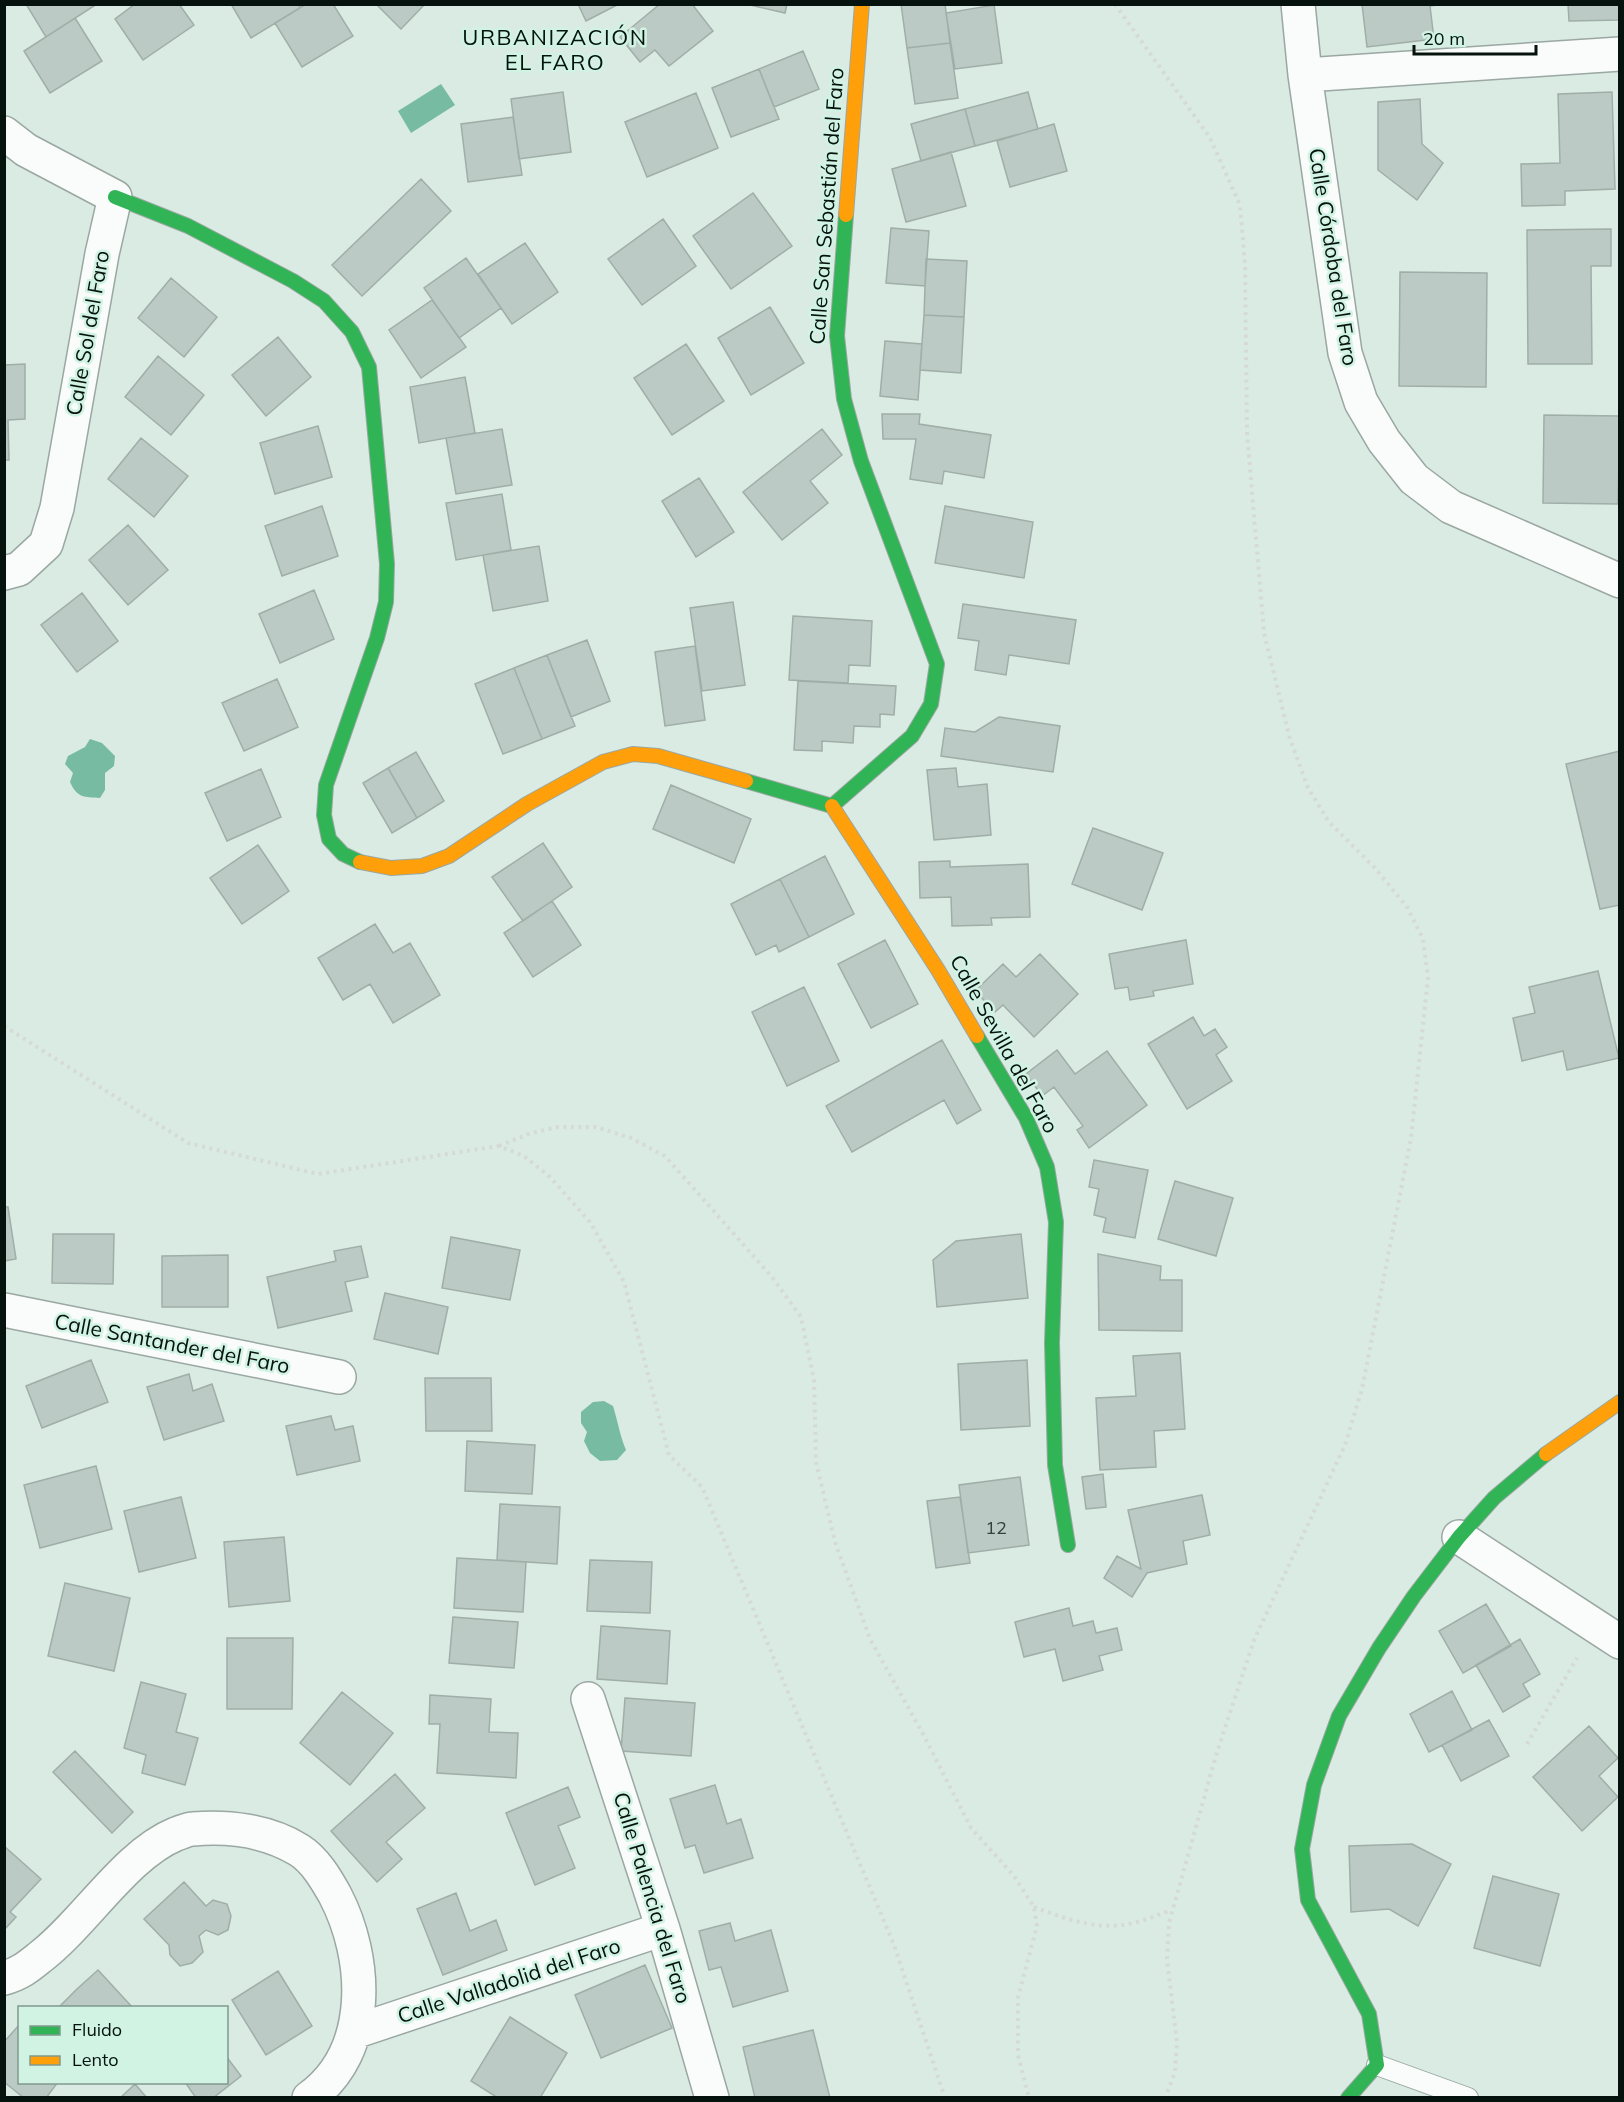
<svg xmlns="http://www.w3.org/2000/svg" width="1624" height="2102" viewBox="0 0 1624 2102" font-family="Mulish,sans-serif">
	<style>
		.water { fill: #78bba3 }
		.building { fill: #bbcac4; stroke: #a0aea8; stroke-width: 1.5 }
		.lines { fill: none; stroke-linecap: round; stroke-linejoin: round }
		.lane-casing { stroke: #9aa7a2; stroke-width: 22 }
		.street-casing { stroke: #9aa7a2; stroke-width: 36 }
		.fast-casing { stroke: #9aa7a2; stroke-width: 16 }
		.slow-casing { stroke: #9aa7a2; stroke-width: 16 }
		.path { stroke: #d5dad8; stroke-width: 4; stroke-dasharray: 3 4.5; stroke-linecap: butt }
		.lane { stroke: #f9fcfb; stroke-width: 20 }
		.street { stroke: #f9fcfb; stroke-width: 33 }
		.fast { stroke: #30b455; stroke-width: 14 }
		.slow { stroke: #ff9f0a; stroke-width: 14 }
		.labels { text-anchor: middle; stroke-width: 5; stroke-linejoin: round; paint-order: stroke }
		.number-label { font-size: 18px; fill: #33403b }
		.street-label { font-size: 21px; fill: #06120d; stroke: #d1f3e4 }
		.neighbourhood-label { font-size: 22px; letter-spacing: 1.5px; fill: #06120d; stroke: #d1f3e4 }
	</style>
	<rect width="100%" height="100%" fill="#d9ebe3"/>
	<path class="water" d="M441,84L455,105L411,133L398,111Z
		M90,739L102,743L115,756L114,766L105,773V790L100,798C84,797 77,798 70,782L73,773L65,764L68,756L85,747Z
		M604,1401L613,1406C618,1422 620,1436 626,1450L617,1460L600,1461L590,1453L584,1441L587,1432L581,1423V1412L593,1402Z"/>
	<path class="building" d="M26,4H97L46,37Z
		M135,4H179L194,25L143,60L115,19Z
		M231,4H298L300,8L251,38Z
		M306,4H333L353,36L302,67L275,23Z
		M376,4H425L401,29Z
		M578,4H619L586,21Z
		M660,4H692L713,31L669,66L655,50L640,62L620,37Z
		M746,4H787L785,13Z
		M901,4H945L950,43L907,48Z
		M1362,4H1445L1430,6L1434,39L1367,47Z
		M1568,4H1620V20L1569,21Z
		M994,5L1002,63L955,69L946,13Z
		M75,18L102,61L50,93L24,51Z
		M950,43L958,98L915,104L907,48Z
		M803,51L819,89L774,107L759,69Z
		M759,69L779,119L731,137L712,88Z
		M563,92L571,152L519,159L511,99Z
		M1028,92L1038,129L975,146L965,109Z
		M1612,92L1615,189L1565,191V205L1522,206L1521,164L1560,163L1558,94Z
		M696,93L718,148L647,177L625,122Z
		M1420,99L1422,144L1443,163L1417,200L1378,170V102Z
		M965,109L975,146L921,161L911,124Z
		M513,117L522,175L468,182L461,124Z
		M1054,124L1067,171L1010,187L997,141Z
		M951,152L966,206L906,222L892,169Z
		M421,179L451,211L362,296L332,265Z
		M753,193L792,246L731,289L693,236Z
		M663,219L696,266L642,305L608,259Z
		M891,228L929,231L925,286L886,283Z
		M1611,229V266H1591L1592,364H1528L1527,230Z
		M525,243L558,292L512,324L478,274Z
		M466,258L501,308L459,338L424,288Z
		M926,259L967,261L964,317L924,315Z
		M1400,272L1487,273L1486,387L1399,386Z
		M171,278L217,317L184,357L138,318Z
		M432,300L466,347L421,378L389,330Z
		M770,307L804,363L751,395L718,338Z
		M924,315L964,317L961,373L920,370Z
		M278,337L311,377L266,416L232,375Z
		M885,341L922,344L918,400L880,396Z
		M686,344L724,401L672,435L634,378Z
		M158,356L204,395L171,435L125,397Z
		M25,364V419L8,420L9,460H4V365Z
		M465,377L475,433L419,443L410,387Z
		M882,414H920L919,424L991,435L984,478L944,471L942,484L910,479L916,439H883Z
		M1544,415L1620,416L1618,504L1543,503Z
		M318,426L332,477L275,494L260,443Z
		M502,429L512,485L456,494L446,438Z
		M822,429L842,455L810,481L828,503L782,540L743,492Z
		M141,438L188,476L154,517L108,479Z
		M699,478L734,532L696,557L662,501Z
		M502,494L511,550L456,560L446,503Z
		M322,506L338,556L282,576L265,526Z
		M945,506L1033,522L1024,578L935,563Z
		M128,525L168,570L128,605L89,560Z
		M539,546L548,601L493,611L483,555Z
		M314,590L334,639L280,663L259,614Z
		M82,593L118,641L77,672L41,625Z
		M733,602L745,685L702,691L690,608Z
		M963,604L1076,620L1069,664L1009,655L1006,675L975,670L979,641L958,638Z
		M793,616L872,621L870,666L849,665L848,683L789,680Z
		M587,640L610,701L571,717L547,655Z
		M695,646L705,720L665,726L655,652Z
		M547,655L575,726L542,739L514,668Z
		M514,668L542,739L503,754L475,684Z
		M277,679L298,727L244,751L222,703Z
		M798,681L896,686L894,715L880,714V727L854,726L853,743L822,741V751L794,750Z
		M999,717L1060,726L1053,772L941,756L945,728L975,732Z
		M1620,751V905L1600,909L1566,764Z
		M416,752L444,801L417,818L388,768Z
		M388,768L417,818L392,833L363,783Z
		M956,768L958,787L987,784L991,835L934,840L927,770Z
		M261,769L281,817L227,841L205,793Z
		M671,785L751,819L734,863L653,829Z
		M1093,828L1163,853L1142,910L1072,884Z
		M543,843L572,887L523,921L492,877Z
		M258,845L289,891L242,924L210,878Z
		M825,856L854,914L809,937L780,879Z
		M950,861V867L1028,864L1030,917L991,918L992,925L952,926L951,897L920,898L919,862Z
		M780,879L809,937L779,952L776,945L756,955L731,904Z
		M552,901L581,945L533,977L504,933Z
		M375,924L393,953L410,943L440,995L393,1023L370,984L343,1000L318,958Z
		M885,940L918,1004L871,1028L838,964Z
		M1186,940L1193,984L1153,991L1154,996L1130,1000L1128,987L1115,989L1109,954Z
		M1040,954L1078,994L1034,1037L1003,1005L995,1012L975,991L1003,964L1016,977Z
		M1598,971L1619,1058L1567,1070L1563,1051L1522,1061L1513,1018L1535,1013L1529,987Z
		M804,987L839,1061L787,1086L752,1012Z
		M1193,1017L1204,1036L1215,1029L1227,1047L1216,1055L1232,1081L1187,1109L1148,1044Z
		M942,1040L981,1110L957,1124L944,1100L852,1152L826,1106Z
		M1057,1050L1075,1074L1107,1051L1147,1105L1089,1148L1077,1130L1083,1126L1054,1087L1042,1096L1026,1074Z
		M1094,1160L1148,1170L1135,1238L1103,1232L1106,1218L1094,1215L1099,1189L1089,1187Z
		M1175,1181L1233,1198L1216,1256L1158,1239Z
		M4,1207H8L16,1259L4,1261Z
		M53,1234H114L113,1284L52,1283Z
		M1021,1234L1028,1298L937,1307L933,1260L956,1241Z
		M451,1237L520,1250L510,1300L442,1288Z
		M361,1246L368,1277L345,1282L352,1311L278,1328L267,1277L336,1261L334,1251Z
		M1098,1254L1161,1266L1160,1280H1182V1331L1099,1330Z
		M228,1255V1307H162V1256Z
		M385,1293L448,1307L438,1354L374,1339Z
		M1180,1353L1185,1429L1154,1431L1156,1467L1100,1470L1096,1398L1136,1396L1133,1356Z
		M91,1360L108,1402L42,1428L26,1386Z
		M1027,1360L1030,1426L961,1430L958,1364Z
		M189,1374L193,1391L212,1384L224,1421L164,1440L147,1387Z
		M425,1378H491L492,1431H426Z
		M331,1416L335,1430L353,1426L360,1461L297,1475L286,1426Z
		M467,1441L535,1445L532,1494L465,1491Z
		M96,1466L112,1529L40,1548L24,1485Z
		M1103,1474L1106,1507L1086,1509L1082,1477Z
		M1020,1477L1029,1545L968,1553L959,1485Z
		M1202,1495L1210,1535L1183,1541L1187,1564L1147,1573L1132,1597L1104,1578L1117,1556L1141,1569L1128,1510Z
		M181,1497L196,1558L139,1572L124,1511Z
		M960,1497L970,1563L936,1568L927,1501Z
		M500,1504L560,1507L557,1564L497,1560Z
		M284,1537L290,1601L229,1607L224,1542Z
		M457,1558L526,1562L523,1612L454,1608Z
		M590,1560L652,1562L650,1613L587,1611Z
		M65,1583L130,1598L114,1671L48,1656Z
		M1486,1604L1511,1646L1463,1673L1439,1631Z
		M1069,1608L1073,1626L1093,1621L1096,1633L1117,1628L1122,1650L1099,1656L1103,1670L1063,1681L1055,1649L1024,1657L1015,1622Z
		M453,1617L518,1622L514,1668L449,1663Z
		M601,1626L670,1631L667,1684L597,1679Z
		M227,1638H293L292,1709H227Z
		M1520,1639L1540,1674L1523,1684L1530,1696L1503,1712L1476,1665Z
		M141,1682L186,1694L176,1732L198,1738L185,1785L142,1773L146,1755L124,1748Z
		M1452,1691L1472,1730L1429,1752L1410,1714Z
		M342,1692L393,1733L350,1785L300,1743Z
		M430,1695L491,1699L489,1732L518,1733L516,1778L437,1773L440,1724H429Z
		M625,1698L695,1703L691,1756L621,1751Z
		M1489,1720L1509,1756L1461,1781L1442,1745Z
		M1589,1726L1618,1758L1599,1776L1618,1797L1582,1831L1533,1777Z
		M75,1751L133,1812L112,1833L53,1772Z
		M395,1774L425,1808L386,1842L402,1859L377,1882L331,1831Z
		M715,1785L727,1824L741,1819L753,1858L704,1873L695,1845L685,1848L670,1799Z
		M568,1787L580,1817L558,1826L575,1868L535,1885L506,1813Z
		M1412,1844L1451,1864L1418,1926L1389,1909L1351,1912L1349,1846Z
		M4,1846L41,1879L10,1912L16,1917L4,1930Z
		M1493,1876L1559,1894L1540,1966L1474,1948Z
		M184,1882L206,1906L213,1900L227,1904L231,1916L228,1930L218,1935L206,1930L199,1936L203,1952L192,1963L180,1966L170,1955L169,1945L144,1919Z
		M456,1893L470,1931L496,1920L507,1950L443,1975L417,1909Z
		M730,1923L735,1941L771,1930L788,1991L733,2007L721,1967L709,1970L699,1931Z
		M645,1965L672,2028L601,2058L575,1995Z
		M98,1970L133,2008H58L77,1989Z
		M278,1971L312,2026L266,2055L232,2000Z
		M510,2017L567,2053L540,2098H498L471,2081Z
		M20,2024V2082H58L46,2098H24L4,2082V2042Z
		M813,2030L830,2098H755L743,2047Z
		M226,2056L241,2076L213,2098H196L185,2082H226Z
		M135,2084L147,2098H120Z"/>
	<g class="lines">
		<g class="lane-casing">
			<path id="lane" d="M1377,2065L1468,2098"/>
		</g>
		<g class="street-casing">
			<path id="street" d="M1298,4L1305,75L1345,353L1361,402L1384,441L1414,479L1451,507L1620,581
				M1305,75L1620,54
				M4,133L26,150L115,197L102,254L57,508L46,544L19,569L4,573
				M4,1310L339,1377
				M1459,1537L1620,1642
				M588,1699L663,1929L712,2098
				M4,1978C19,1974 28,1967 39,1958C85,1923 125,1855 176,1834C182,1832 188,1829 193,1829C229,1826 268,1831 299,1850C315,1860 326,1879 335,1895C368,1958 373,2052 309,2098
				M354,2032L663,1929"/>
		</g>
		<g class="fast-casing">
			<path id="fast" d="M115,197L188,226L293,281L324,301L352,332L369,367L387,564L386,602L377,638L326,785L324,815L329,839L343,854L360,862
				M746,781L832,806L912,736L931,704L937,664L861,461L844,399L837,336L846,215
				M977,1036L1026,1118L1047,1167L1056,1222L1052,1343L1055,1465L1068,1545
				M1348,2098L1377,2065L1369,2014L1308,1900L1302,1849L1314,1785L1339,1716L1379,1648L1414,1596L1459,1537L1494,1498L1546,1454"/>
		</g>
		<g class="slow-casing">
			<path id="slow" d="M846,215L862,4
				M832,806L938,970L977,1036
				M360,862L391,868L422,866L449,856L527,804L603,762L633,754L658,756L746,781
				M1546,1454L1620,1402"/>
		</g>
		<path class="path" d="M1115,4L1210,138L1240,205L1245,264L1247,433L1264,633L1290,739L1308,788L1329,822L1375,868L1407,907L1423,939L1428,978L1411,1138L1362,1389L1345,1445L1254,1640L1217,1752L1169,1923L1167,1959L1177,2043L1175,2072L1165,2098
			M4,1026L188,1143L318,1174L499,1146L524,1156L550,1177L590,1222L624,1282L669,1455L702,1487L894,1945L945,2098
			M499,1146L531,1133L558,1127H596L631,1138L665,1156L772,1277L801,1317L814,1380L816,1462L835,1542L870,1639L923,1734L971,1828L1014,1876L1034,1907L1037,1926L1018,1997V2055L1029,2098
			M1527,1744L1577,1658
			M1034,1907C1061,1917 1092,1929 1122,1925C1139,1923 1155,1916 1171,1910"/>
		<use href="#lane" class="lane"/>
		<use href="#street" class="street"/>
		<use href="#fast" class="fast"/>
		<use href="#slow" class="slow"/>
	</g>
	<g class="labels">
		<g class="number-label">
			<text x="996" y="1534">12</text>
		</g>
		<g class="street-label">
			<text transform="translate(827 206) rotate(-86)" y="7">Calle San Sebastián del Faro</text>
			<text transform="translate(1333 257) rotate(81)" y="7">Calle Córdoba del Faro</text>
			<text transform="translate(88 333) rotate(-80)" y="7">Calle Sol del Faro</text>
			<text transform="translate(1004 1044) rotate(61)" y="7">Calle Sevilla del Faro</text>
			<text transform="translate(172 1344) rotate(11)" y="7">Calle Santander del Faro</text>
			<text transform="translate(652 1898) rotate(73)" y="7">Calle Palencia del Faro</text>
			<text transform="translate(509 1981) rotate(-18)" y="7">Calle Valladolid del Faro</text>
		</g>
		<g class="neighbourhood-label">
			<text x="555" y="45">URBANIZACIÓN<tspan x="555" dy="25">EL FARO</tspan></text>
		</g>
	</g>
	<rect width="1624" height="2102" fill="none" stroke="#06120d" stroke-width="12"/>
	<rect x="18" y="2006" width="210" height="78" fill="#d1f3e4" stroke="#80998e" stroke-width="1.5"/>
	<rect x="30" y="2026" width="30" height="9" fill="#30b455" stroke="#80998e" stroke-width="1.5"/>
	<text x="72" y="2036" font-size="18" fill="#06120d">Fluido</text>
	<rect x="30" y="2056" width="30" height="9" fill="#ff9f0a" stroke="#80998e" stroke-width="1.5"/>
	<text x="72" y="2066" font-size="18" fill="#06120d">Lento</text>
	<path d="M1414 45v9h122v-9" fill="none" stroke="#06120d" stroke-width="3"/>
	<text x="1423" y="45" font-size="18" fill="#06120d" stroke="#d1f3e4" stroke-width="4.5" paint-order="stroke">20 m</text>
</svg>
